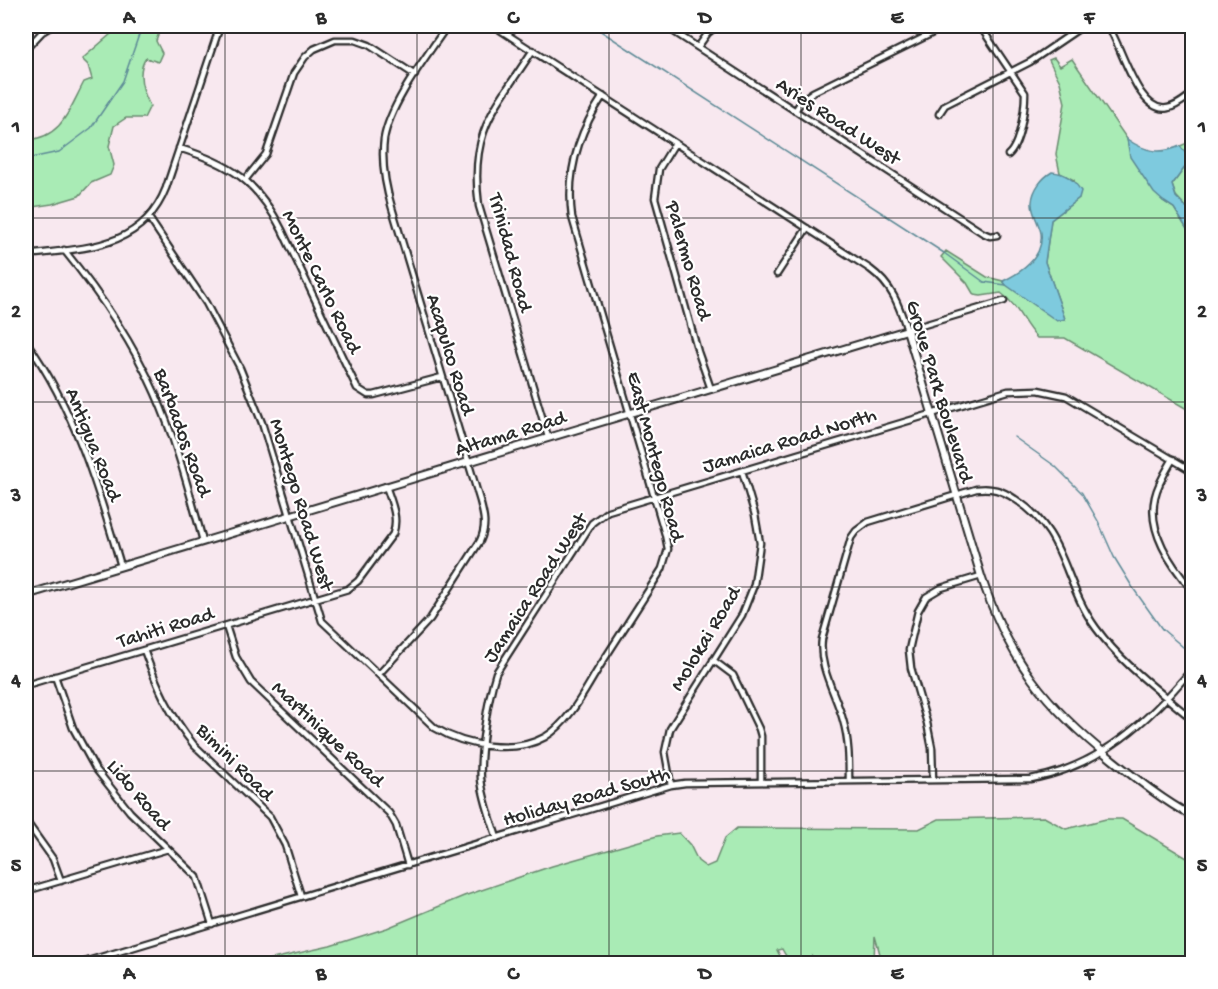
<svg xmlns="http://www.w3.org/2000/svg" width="1218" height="989" viewBox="0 0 1218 989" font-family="'Gochi Hand',sans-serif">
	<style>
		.green { fill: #a9ebb5; stroke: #6a8b70; stroke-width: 1.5 }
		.water { fill: #7ecade; stroke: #5d8a96; stroke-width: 1.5 }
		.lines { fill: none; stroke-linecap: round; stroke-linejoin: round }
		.stream { stroke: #5d8a96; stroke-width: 1.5 }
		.minor-casing { stroke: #2b2b2b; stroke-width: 9 }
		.tertiary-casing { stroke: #2b2b2b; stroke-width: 10 }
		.minor { stroke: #fff; stroke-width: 4.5 }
		.tertiary { stroke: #fff; stroke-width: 6 }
		.grid { fill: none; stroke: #2b2b2b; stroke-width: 1.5; stroke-opacity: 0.55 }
		.labels { text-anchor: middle; stroke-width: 4.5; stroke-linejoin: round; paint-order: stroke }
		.street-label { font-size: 21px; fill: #2b2b2b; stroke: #fff }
		.neatline { fill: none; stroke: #2b2b2b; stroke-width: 2 }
		.grid-label { font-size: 20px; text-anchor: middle; font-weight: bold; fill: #2b2b2b }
	</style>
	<rect width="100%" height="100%" fill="#f8e8ef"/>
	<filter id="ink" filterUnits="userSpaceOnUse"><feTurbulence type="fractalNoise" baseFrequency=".0167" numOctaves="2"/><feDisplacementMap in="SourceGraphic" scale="12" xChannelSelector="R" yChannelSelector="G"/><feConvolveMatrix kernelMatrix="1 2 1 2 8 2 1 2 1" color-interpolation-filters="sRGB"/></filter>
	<g filter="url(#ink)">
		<path class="green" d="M116,26H172L169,31L159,33L156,41L162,53L158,62L146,58C136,72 143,92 150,106L144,118H126L114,126L109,146L114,165L110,175L91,183L79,196L52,204L26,208V140C62,138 69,110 84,82L92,79L88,65L82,59L112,33Z
			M1054,58L1060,66L1072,59L1127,139L1131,157L1163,201L1174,208L1192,237V412L1065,338H1037C1022,323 1019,306 1001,293L981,296L974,295L967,283L941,257L946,251L987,277L1003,281L1007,285L1065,319L1045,262L1051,220L1079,198L1074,180L1060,173L1056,154L1065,103L1060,82L1049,60Z
			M1192,141V185L1191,188L1192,192V213L1176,196L1172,185L1188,163L1187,155L1180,146Z
			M1044,817L1066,829L1106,819H1122L1192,861V963L1025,964L1026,961H1016L1011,963L994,962L997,963H878L880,954L875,936L874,960L872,964L815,963L817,959L812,956L811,963C794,963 790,965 782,949L777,950L783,962L772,963L774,964H250L330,946L387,928L464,896L552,866L657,836L679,833L690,845L698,861L706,867L715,863L725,838L737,828L919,829L939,819Z"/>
		<path class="water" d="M1127,139C1144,151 1160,155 1180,146L1187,155L1188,163L1172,185L1176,197L1192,213V237L1174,208L1163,201L1154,193L1130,157Z
			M1052,172C1066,173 1074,180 1081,191L1079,198L1051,220L1045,262L1065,319L1057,321L1006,285L1003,281C1022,272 1044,257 1041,233C1039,223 1031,212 1032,202C1033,189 1042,178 1052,172Z"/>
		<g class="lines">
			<path class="stream" d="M593,26L944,253L984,282L1006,285
				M26,159L59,152L91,128L123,81L142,26
				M1014,437L1055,466L1082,493L1098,521L1114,557L1133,588L1162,629L1190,653"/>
			<g class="minor-casing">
				<path id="minor" d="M494,26L870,269C892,285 899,305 907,330L1004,301
					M665,26L983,233L990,236L997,235
					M980,26L1025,93C1025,109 1020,145 1008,155
					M1108,26C1122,46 1138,115 1168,108C1178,106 1185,99 1192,94
					M698,47L708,33L717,26
					M26,49L42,32L52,26
					M533,50C494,110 469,131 479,206L548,437
					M795,111L803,99L813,92L947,26
					M939,114L945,105L1030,62L1083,26
					M675,143L659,169L655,198L698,352L711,389
					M179,148C231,164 257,181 282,230L357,388L368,395H374L442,377
					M245,180L266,154L294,73L305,57L314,49L335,40H355L369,45L415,75
					M149,218L206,303L240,368L262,423L322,621L435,728C465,746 513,755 545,737C570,722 585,690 600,666C621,633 642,601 662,569L668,549L665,534L572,217C566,172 578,133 603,96
					M64,250C100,294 132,341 155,393C176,440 189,491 203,541
					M26,255C82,248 142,250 166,188L220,26
					M777,274L807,228
					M26,341C75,410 97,485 121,566
					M1173,459C1166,471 1158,483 1155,497C1147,531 1171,565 1192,590
					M26,577L31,593
					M226,626L236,657L251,682L389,813L396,825L408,865
					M144,650C157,686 169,714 194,745L270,817L285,845L301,896
					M713,660L733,675L759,729L761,736V782
					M379,674L430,619L480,541C487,526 484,516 480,501L392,208C385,185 381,163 384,139C390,103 427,56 447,26
					M55,676L73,728L95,768L130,812L197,877L212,924
					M26,685L348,589L358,581L393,534C399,517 391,502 386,486
					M933,780L932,748L927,723L911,668L909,650L911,641L918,611L926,597L941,588L981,576
					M849,781C849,761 849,740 843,720C836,694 818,667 822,639L851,538L856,531L868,522L976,489C991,487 1002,490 1015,499C1067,532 1062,581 1096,628C1122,664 1159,691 1192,719
					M671,785L665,752L670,729L742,615L754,585L760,543L755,515L742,471
					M26,821L53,859L61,881
					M497,838C491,819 483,799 481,779C479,753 488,698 496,673L592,523L608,511L1008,391L1038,390L1066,396L1192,471
					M26,891L168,849
					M78,964L671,785L685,783L1031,779C1099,767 1150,720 1192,669"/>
			</g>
			<g class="tertiary-casing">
				<path id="tertiary" d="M26,595L907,330L981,576C1009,660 1045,706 1114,761C1139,781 1164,801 1192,816"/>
			</g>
			<use href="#minor" class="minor"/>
			<use href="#tertiary" class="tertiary"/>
		</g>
	</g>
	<path class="grid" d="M225,26V964M417,26V964M609,26V964M801,26V964M993,26V964M26,218H1192M26,402H1192M26,587H1192M26,771H1192"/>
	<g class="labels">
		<g class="street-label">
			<text transform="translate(839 120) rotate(33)" y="7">Aries Road West</text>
			<text transform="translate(512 252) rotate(75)" y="7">Trinidad Road</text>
			<text transform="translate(690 260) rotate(74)" y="7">Palermo Road</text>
			<text transform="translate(323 281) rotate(64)" y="7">Monte Carlo Road</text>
			<text transform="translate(452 354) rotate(73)" y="7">Acapulco Road</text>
			<text transform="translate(941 391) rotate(73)" y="7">Grove Park Boulevard</text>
			<text transform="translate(184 432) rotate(70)" y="7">Barbados Road</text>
			<text transform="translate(510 432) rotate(-17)" y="7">Altama Road</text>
			<text transform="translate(789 439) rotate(-17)" y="7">Jamaica Road North</text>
			<text transform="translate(95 444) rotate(68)" y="7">Antigua Road</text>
			<text transform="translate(657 456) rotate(75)" y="7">East Montego Road</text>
			<text transform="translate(303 504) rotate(73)" y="7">Montego Road West</text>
			<text transform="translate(534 587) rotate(-57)" y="7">Jamaica Road West</text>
			<text transform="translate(165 626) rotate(-17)" y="7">Tahiti Road</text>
			<text transform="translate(704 638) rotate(-59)" y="7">Molokai Road</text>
			<text transform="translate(329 733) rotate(43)" y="7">Martinique Road</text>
			<text transform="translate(236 761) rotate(45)" y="7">Bimini Road</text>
			<text transform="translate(140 794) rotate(49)" y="7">Lido Road</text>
			<text transform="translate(586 795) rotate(-16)" y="7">Holiday Road South</text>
		</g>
	</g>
	<rect width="1218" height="989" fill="none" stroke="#fff" stroke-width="66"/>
	<rect x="33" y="33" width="1152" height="923" class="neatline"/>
	<g class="grid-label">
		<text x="129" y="23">A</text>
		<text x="321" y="23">B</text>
		<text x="513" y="23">C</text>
		<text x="705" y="23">D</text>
		<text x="897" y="23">E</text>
		<text x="1089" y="23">F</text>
		<text x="16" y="132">1</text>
		<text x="1202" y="132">1</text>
		<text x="16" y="317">2</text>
		<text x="1202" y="317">2</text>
		<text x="16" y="501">3</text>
		<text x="1202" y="501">3</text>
		<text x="16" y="686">4</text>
		<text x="1202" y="686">4</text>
		<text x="16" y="871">5</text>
		<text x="1202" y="871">5</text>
		<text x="129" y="979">A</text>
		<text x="321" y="979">B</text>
		<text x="513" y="979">C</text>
		<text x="705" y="979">D</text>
		<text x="897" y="979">E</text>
		<text x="1089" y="979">F</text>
	</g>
</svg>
